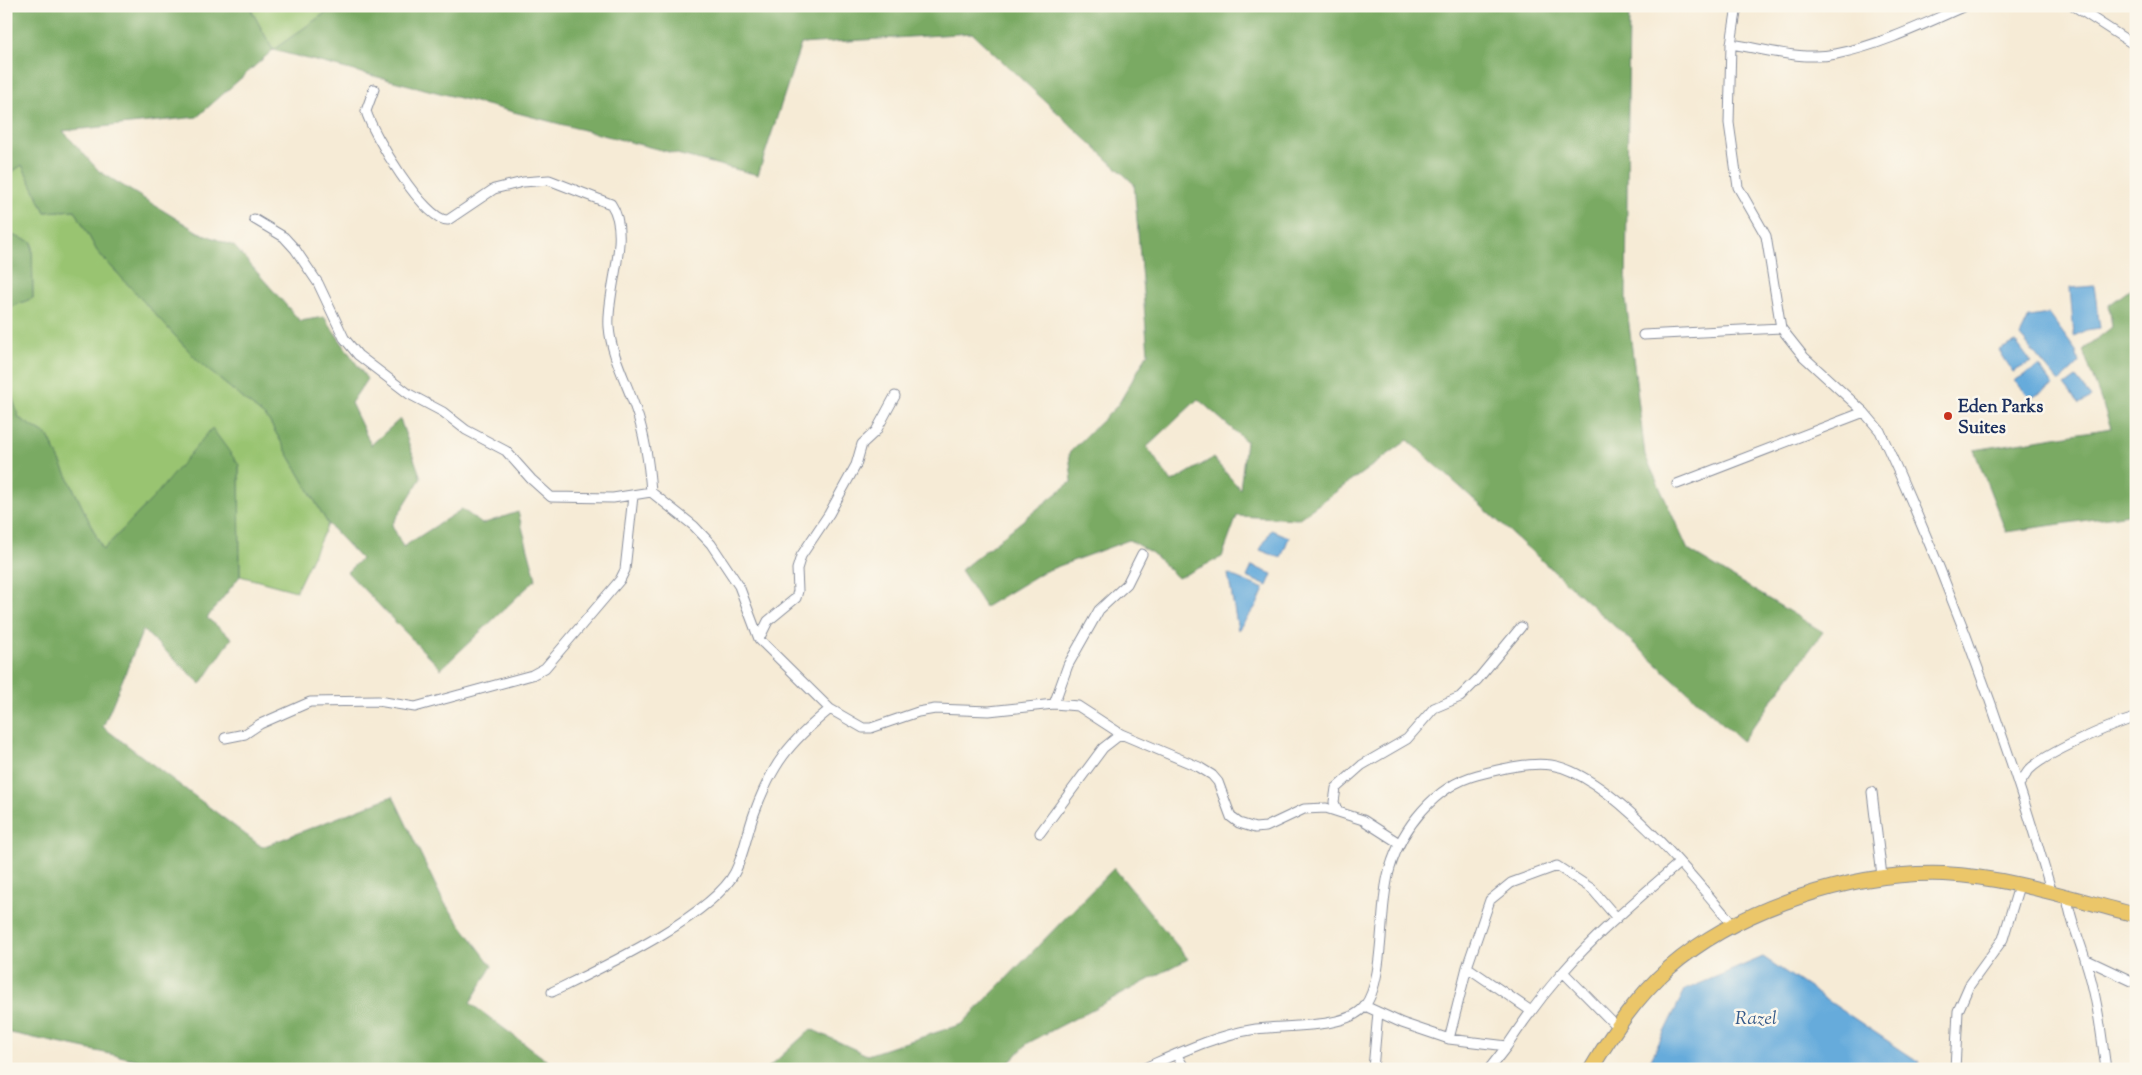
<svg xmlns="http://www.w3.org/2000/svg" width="2142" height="1075" viewBox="0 0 2142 1075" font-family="'Sorts Mill Goudy',serif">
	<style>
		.green { fill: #99c471; stroke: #5a7a68 }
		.forest { fill: #7aaa63; stroke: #4a6c60; fill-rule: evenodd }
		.water { fill: #66abdb; stroke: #406d9c }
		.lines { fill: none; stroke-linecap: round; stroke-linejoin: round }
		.minor-casing { stroke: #888d9a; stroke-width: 11 }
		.primary-casing { stroke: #888d9a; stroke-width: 16 }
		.minor { stroke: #fff; stroke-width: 9 }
		.primary { stroke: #ebc669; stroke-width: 14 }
		.poi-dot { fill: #c8321e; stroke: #fbf7ec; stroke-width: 2 }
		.labels { text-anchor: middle; stroke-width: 5; stroke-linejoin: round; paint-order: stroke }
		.poi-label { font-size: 18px; font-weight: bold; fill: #1b2f5e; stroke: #fbf7ec; text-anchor: start }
		.water-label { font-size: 19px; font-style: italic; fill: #355a8a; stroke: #fbf7ec }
	</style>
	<rect width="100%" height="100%" fill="#fbf7ec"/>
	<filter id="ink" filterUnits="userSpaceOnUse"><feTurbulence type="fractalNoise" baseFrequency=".02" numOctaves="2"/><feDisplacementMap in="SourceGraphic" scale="10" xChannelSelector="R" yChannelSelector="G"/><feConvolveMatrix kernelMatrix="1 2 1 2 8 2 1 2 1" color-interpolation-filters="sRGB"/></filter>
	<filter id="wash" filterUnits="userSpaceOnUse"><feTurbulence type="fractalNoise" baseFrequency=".0096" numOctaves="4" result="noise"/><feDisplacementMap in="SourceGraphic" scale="20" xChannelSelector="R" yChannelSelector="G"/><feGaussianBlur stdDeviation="1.12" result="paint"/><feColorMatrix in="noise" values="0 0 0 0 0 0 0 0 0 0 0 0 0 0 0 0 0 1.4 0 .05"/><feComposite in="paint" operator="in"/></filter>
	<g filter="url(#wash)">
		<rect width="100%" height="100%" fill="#f6ebd6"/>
		<path class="green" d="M249,6H335L273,50Z
			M22,165L45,212L75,210L97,251L201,364L268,419L328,524L296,591L240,576L239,465L153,498L103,550L48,436L19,418L6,378V309L33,298L32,243L6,233V176Z"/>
		<path class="forest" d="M6,6H249L273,50L335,6H1629L1626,300L1645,455L1688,550L1823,632L1742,741L1408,440L1298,519L1237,516L1222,557L1178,578L1152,553L1129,540L1043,572L985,607L961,570L1072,481L1069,453L1118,405L1148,353L1134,184L972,33L801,44L758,175L273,50L197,117L63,131L99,171L198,232L234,246L300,321L324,317L367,379L351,403L371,445L400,419L421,478L392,525L403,547L462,509L482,524L518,512L536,579L441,669L347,572L361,559L328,524L268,419L201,364L97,251L75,210L45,212L22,165L6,176ZM1198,399L1246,441L1240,489L1213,458L1172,482L1147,447Z
			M6,233L32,242L33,298L6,309Z
			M2136,285V513L2006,532L1974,450L2111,428L2083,350L2112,327L2109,305Z
			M6,378L19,418L48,436L103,550L153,498L212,428L239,465L240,576L207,618L232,638L201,684L143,630L103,727L262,847L393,796L443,901L492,966L470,1003L558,1069H148L138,1060L6,1032Z
			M1114,868L1188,959L1028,1043L1003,1069H767L811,1029L867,1055L962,1024Z"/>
		<path class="water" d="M2094,286L2100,328L2086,330L2074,336L2070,288Z
			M2049,314L2076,351L2079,363L2059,382L2020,336L2029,317Z
			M2016,342L2031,362L2013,372L1999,350Z
			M2039,366L2053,386L2031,398L2014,381Z
			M2076,378L2091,397L2079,404L2065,386Z
			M1271,530L1289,537L1281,558L1260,550Z
			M1252,566L1272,574L1267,586L1247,577Z
			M1228,574L1264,589L1257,605L1238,630Z
			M1763,957L1919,1062L1918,1069H1646L1685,990Z"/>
	</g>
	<g filter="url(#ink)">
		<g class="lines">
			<g class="minor-casing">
				<path id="minor" d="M1737,6L1731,44L1729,123L1738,187L1766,236L1781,328L1804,357L1864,412L1880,431C1949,580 2006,735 2052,893
					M2074,6L2136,46
					M1731,44C1764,49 1803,61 1836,54C1881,45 1924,24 1965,6
					M374,89L366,111C372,133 425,222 448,220L494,189L523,182L549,180L611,204C632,235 606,290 609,327C611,355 627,383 636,410C645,436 649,464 651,492
					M254,219L284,237L295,249L318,283L344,338L358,355L409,394L443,412L466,430L506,451L531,479L551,497L613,498L651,492L694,526L711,544L739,586L759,639L830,709L863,728H871L918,712L935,709L989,711L1054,704L1078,706L1121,734L1199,767L1212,775L1218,782L1231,817L1239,823L1255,828L1266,827L1304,809L1326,808L1363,820L1399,843
					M1643,335L1781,328
					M1677,484L1864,412
					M759,639L768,621L796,598L798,591L797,569L801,556L829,514L856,465L862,444L876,431L895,396
					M1054,704L1068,665L1099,610L1127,584L1142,554
					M225,738L245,734L260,724L310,702L378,701L415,707L532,675L545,668L620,580L625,570L633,496
					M2020,783C2023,779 2026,774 2029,770C2044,754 2114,723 2136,718
					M1872,792L1882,876
					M1337,810L1334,802L1336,788L1362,765L1407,739L1434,708L1460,697L1478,679L1521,627
					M1040,833L1103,748L1121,734
					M2067,897C2070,920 2079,938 2085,959C2097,995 2101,1032 2106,1069
					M2085,959L2136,983
					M1467,967L1531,1011
					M1563,972L1617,1027
					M552,992C597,970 713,916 735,872C744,854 747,833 754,814C772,764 789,743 830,709
					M1365,1006L1402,1023L1449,1039L1507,1046L1489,1069
					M1449,1039L1467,967L1490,900L1511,883L1557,866L1592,889L1617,918
					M1507,1046C1524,1020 1542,996 1562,973C1597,933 1639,898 1679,863
					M1176,1054L1185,1069
					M1142,1069C1179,1053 1216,1035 1256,1029C1283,1025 1346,1029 1364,1007C1386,980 1378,905 1390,868C1402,828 1435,786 1477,775C1500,769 1528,762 1551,765C1610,774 1696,880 1733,925
					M1373,1069L1378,1012
					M1955,1069L1958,1011L1969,986L2003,939L2019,886"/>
			</g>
			<g class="primary-casing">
				<path id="primary" d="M1591,1069C1613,1032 1637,996 1669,968C1738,908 1853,871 1944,874C2009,877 2073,899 2136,915"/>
			</g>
			<use href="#minor" class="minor"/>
			<use href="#primary" class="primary"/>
		</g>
	</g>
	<circle class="poi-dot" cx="1948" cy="416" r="5"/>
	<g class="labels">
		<g class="poi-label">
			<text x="1958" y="412">Eden Parks<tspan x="1958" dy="21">Suites</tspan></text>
		</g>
		<g class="water-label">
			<text x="1756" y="1024">Razel</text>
		</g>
	</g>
	<rect width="2142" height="1075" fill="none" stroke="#fbf7ec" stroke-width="25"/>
</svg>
